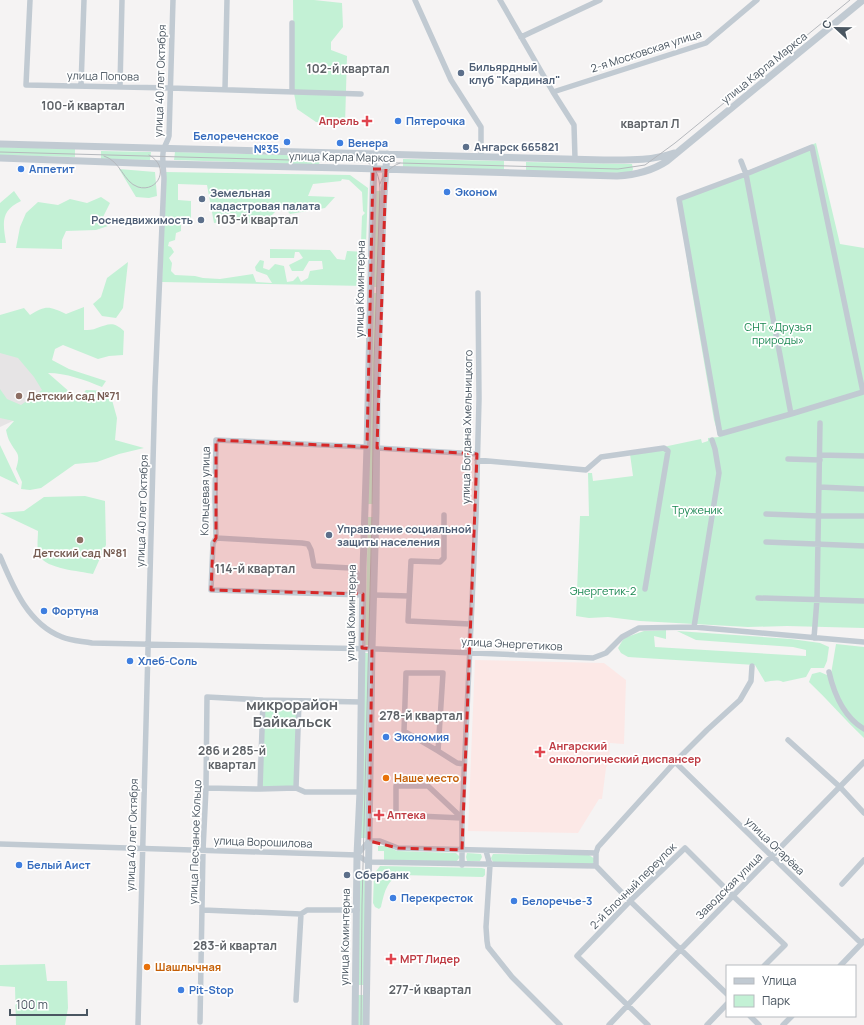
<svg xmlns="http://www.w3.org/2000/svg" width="864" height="1025" viewBox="0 0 864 1025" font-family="Manrope,sans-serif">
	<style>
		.education { fill: #e6e4e5 }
		.medical { fill: #fce8e6 }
		.green { fill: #c3f1d5 }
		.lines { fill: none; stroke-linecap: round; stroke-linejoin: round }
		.minor { stroke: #c1cad2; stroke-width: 5.5 }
		.tertiary { stroke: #c1cad2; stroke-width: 7 }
		.tram { stroke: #b5b8bd; stroke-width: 1 }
		.marked { fill: #d62828; fill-opacity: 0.2; stroke: #d62828; stroke-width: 3; stroke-dasharray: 8 5; stroke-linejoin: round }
		.service-dot { fill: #5c6f8a; stroke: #fff; stroke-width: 1.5 }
		.health-dot { fill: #e0444e; stroke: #fff; stroke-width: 1.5 }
		.shop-dot { fill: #3f7fe0; stroke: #fff; stroke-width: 1.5 }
		.education-dot { fill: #8d6e63; stroke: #fff; stroke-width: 1.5 }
		.food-dot { fill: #e8710a; stroke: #fff; stroke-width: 1.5 }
		.labels { text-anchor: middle; stroke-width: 3.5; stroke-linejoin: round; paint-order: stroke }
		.street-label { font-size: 11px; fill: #4a5661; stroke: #fff }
		.service-label { font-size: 11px; font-weight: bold; fill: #4e5e75; stroke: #fff; text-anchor: start }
		.health-label { font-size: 11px; font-weight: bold; fill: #be3a42; stroke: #fff; text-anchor: start }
		.shop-label { font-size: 11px; font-weight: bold; fill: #366cbe; stroke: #fff; text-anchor: start }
		.park-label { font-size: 11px; fill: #17864f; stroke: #fff }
		.education-label { font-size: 11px; font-weight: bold; fill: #785e54; stroke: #fff; text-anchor: start }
		.food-label { font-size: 11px; font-weight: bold; fill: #c56008; stroke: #fff; text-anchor: start }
		.neighbourhood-label { font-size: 12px; font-weight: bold; fill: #5f6368; stroke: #fff }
		.district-label { font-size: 15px; font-weight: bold; fill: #5f6368; stroke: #fff }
	</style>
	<rect width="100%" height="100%" fill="#f5f3f3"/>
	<path class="education" d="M0,349L39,364L46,381L32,412L0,427Z"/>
	<path class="medical" d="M475,660L604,663L626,680L624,744L610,743L609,761L606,768L602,799H599L578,833L468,831Z"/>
	<path class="green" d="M293,0H314L342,3L343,27L331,42V50L347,56L345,125L316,122L297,109L294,93Z
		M816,143L840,244L864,248V628L787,626L748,627L640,621L608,617L589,618L576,616L580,516H589L588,473H592L593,481L633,476L630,454L701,439L702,443L708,441V438L719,437L714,420L690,280L679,199Z
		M0,147L75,149V157L0,155Z
		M101,151L151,152L150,160L101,159Z
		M175,152L320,156L319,165L174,160Z
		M403,159L504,161V170L403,167Z
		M526,162L632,164L633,169L632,172L628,173L526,171Z
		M119,169L155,172L157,196L149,198L136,197Z
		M165,172L350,175L368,188L366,244L361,243L362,216L365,213L363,211L362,192L349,180L342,179L341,181L313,184L308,196L335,197L325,208L290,214L282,205L265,222L255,224L235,220L214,223L207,185L178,184V200L191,201V219L181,221V231L176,233L175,240L169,242L168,246L171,247L174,252L169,258L172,263L171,271L175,275L195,276L203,278L220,279L253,274L256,282L272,283L267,275L256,271L255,267L260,260L264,261L263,268L269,270L275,264L284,266L287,282L293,281L298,276L301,282L308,278L310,271L323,269L322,261H309L303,271H292L289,265L303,258L299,252H295L294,258H270V249L330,250L337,259L345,260L347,251L366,252L365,286L162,282Z
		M14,191L21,201C0,211 3,223 6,243H0V203Z
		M375,191H381L379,287H373Z
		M101,197L110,203L101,221L108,226L96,230L66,231L62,240V249L16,248L20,227L26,213L38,202L58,205L70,199L87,203Z
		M128,262L123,308L116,318L102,316L93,304L101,297L107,278Z
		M373,293H379L374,504H368Z
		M84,307V330C88,330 93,330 97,328C109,324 113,321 124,331L123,355L109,356L98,359L63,345L55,349L52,360L69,369L106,381L102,387C85,380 66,373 48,373L72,394L81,396L86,390L113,391L112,400L117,418L115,440L144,448L119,454L97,462L75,464L41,488L30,490L21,489L22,482L16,469C21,452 17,455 10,442C8,439 7,434 6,430L14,421L0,418V389L7,399L21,405L42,390L34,377L18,358L0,353V315L24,308L30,315C46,305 49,306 66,314Z
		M0,445L19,485L0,476Z
		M85,496L105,501L106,545L93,574C80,571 46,569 40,556C36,549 38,539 38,531L0,513L24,511L44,497Z
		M368,517H374L371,645H365Z
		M666,630V639L654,636L655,647L806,656V650L793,647L696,640L677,631L791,639L820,643L829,647L827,661L824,668H811L806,677L783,682C778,679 771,681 765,682L755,665L628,657L621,653L618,648L624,638L644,631Z
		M836,644L864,647V738C845,720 828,700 809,682L812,674L820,672L827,675L831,674Z
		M365,653H371L367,838H361Z
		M262,700L299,701L296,788H260Z
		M378,846H386L397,851L456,853L460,857L456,862L384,860V851H378Z
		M467,853L481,854L482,857L480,861H467L466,857Z
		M493,854L589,855L595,859L593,864L493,862L491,858Z
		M380,866L482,868L485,869V875L483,877L400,875C386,880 384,895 381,907L379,909L375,907L373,903L374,874Z
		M360,873H366L364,985H358Z
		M45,964L47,981H67L68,1008L65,1025H16L15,987L0,986V965Z
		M358,995H364L363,1025H357Z"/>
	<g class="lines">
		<path class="minor" d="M30,0L26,85L170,88L361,94
			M415,0L451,80L481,127V156
			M500,0L553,92L574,125L575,158
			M521,37L600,0
			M81,86L84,0
			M120,86L122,0
			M225,89L227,0
			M292,91V23
			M553,92L706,43L757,0
			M812,147L863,392L791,414L720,434L679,199L746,174Z
			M741,161L746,174L791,414
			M377,448L477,454
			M820,455L864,456
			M788,459L820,460
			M477,460L586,470L601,457L664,448L668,451L645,589
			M819,487L864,489
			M766,514L818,516H864
			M444,515V558L440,562L411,561L408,621L470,624
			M216,538L302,543L308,544L311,550L314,566L350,568C362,572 358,583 358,594
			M766,542L864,546
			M0,556C13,587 28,624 62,637C71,641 82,641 92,643L378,649L593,658L606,653L622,637L639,628L694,627L864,642
			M363,595L211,590L213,543L216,538L215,497L216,440L367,447
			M374,595L409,596
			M758,598L864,601
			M694,627L719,473L715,449L712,440
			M814,638L817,599L820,423
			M829,672C834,694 844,717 864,729
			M788,740L840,787L864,813
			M438,751L404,731L406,673H443L438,751L457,763L464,764
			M675,762L861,943
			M396,786H428L462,818L396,815Z
			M206,788L260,789L296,788L305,792H360
			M296,788L299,701
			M260,789L263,700
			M0,844L357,855
			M486,851L490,865L486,927L487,941L488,947L512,977L560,1025
			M357,855L369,841H380L398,848L596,853
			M357,855L368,862L596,866
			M462,865V818L476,516L479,399L478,293
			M596,866V853L598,847L675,762L707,730L740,700L751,681L752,666
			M596,866L630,901L727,994
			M842,884L864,860
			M203,910L301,914L307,910H357
			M840,966L864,941
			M296,1000L301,914
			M750,1016L759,1025
			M200,1022L203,850L206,788L207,697L263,700L361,702
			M138,1025L155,387L164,179C164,171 161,155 164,149C165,144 168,141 169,136L173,0
			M609,1025L681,949L864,762
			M648,1025L577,956L630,901L685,848L733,896L785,945L764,966
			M707,1025L727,1004
			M783,1025L792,1016"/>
		<path class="tertiary" d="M0,144L604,160C628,160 651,161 674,153
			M0,158L163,164L344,168L617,176C635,175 652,171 667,161L863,0
			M355,1025L357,855L360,792L363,569L367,447L374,154
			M366,1025L372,648L376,512L377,394L383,209L387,154"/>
		<path class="tram" d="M0,152L618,169L645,165L675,143L850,0
			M104,156C121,161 123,182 138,187C158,193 171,167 149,155
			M380,184C383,174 390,167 400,163
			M361,1025L362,905L372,514L374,363L380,188C379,177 377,168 367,162"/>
	</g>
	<path class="marked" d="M373,169H386L377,448L477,454L462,850L398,848L369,841L372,649L362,648L363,594L211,590L213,543L216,538V440L367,447Z"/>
	<g class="service-dot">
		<circle cx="461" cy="73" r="4"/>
		<circle cx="466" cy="147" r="4"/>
		<circle cx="202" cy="199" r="4"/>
		<circle cx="201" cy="220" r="4"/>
		<circle cx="329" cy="535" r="4"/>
		<circle cx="347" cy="875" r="4"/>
	</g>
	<g class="health-dot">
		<path d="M365 115h4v4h4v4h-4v4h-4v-4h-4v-4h4z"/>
		<path d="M538 746h4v4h4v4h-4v4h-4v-4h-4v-4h4z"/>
		<path d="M377 809h4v4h4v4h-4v4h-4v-4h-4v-4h4z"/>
		<path d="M389 953h4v4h4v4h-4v4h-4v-4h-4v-4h4z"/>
	</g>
	<g class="shop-dot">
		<circle cx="398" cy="121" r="4"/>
		<circle cx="287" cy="142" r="4"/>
		<circle cx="340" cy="143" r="4"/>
		<circle cx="21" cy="169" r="4"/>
		<circle cx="447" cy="192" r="4"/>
		<circle cx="44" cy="611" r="4"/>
		<circle cx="130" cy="661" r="4"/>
		<circle cx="386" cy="737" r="4"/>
		<circle cx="19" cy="865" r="4"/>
		<circle cx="393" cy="898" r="4"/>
		<circle cx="514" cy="901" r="4"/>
		<circle cx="181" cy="990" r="4"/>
	</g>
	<g class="education-dot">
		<circle cx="19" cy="396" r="4"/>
		<circle cx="80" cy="540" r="4"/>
	</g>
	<g class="food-dot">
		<circle cx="386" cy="778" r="4"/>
		<circle cx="147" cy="967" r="4"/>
	</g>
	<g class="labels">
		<g class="street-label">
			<text transform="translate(646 51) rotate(-18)" y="4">2-я Московская улица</text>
			<text transform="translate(764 68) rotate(-39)" y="4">улица Карла Маркса</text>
			<text transform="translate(103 76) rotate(1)" y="4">улица Попова</text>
			<text transform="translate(160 81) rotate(-88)" y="4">улица 40 лет Октября</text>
			<text transform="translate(342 157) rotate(1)" y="4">улица Карла Маркса</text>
			<text transform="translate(360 289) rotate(-89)" y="4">улица Коминтерна</text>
			<text transform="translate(467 427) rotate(-89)" y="4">улица Богдана Хмельницкого</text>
			<text transform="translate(205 491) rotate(-89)" y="4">Кольцевая улица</text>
			<text transform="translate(142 511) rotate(-88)" y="4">улица 40 лет Октября</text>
			<text transform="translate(351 613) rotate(-89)" y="4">улица Коминтерна</text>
			<text transform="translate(512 644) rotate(3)" y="4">улица Энергетиков</text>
			<text transform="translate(132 835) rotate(-88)" y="4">улица 40 лет Октября</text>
			<text transform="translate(195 842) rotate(-88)" y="4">улица Песчаное Кольцо</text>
			<text transform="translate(263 842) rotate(2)" y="4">улица Ворошилова</text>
			<text transform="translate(775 846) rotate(44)" y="4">улица Огарёва</text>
			<text transform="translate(633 886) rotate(-45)" y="4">2-й Блочный переулок</text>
			<text transform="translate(729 886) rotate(-45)" y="4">Заводская улица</text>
			<text transform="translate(345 937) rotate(-89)" y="4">улица Коминтерна</text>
		</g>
		<g class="service-label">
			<text x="469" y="71">Бильярдный<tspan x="469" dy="13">клуб "Кардинал"</tspan></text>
			<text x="474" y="151">Ангарск 665821</text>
			<text x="210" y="197">Земельная<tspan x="210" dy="13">кадастровая палата</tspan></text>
			<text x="193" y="224" text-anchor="end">Роснедвижимость</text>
			<text x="337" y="533">Управление социальной<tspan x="337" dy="13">защиты населения</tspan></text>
			<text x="355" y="879">Сбербанк</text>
		</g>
		<g class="health-label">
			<text x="359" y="125" text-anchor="end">Апрель</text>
			<text x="549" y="750">Ангарский<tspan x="549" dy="13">онкологический диспансер</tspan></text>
			<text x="387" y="819">Аптека</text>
			<text x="400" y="963">МРТ Лидер</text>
		</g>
		<g class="shop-label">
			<text x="406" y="125">Пятерочка</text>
			<text x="279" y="140" text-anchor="end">Белореченское<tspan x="279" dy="13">№35</tspan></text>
			<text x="348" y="147">Венера</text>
			<text x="29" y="173">Аппетит</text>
			<text x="455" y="196">Эконом</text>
			<text x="52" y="615">Фортуна</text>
			<text x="138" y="665">Хлеб-Соль</text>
			<text x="394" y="741">Экономия</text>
			<text x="27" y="869">Белый Аист</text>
			<text x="401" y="902">Перекресток</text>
			<text x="522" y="905">Белоречье-3</text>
			<text x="189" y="994">Pit-Stop</text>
		</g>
		<g class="park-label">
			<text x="778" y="331">СНТ «Друзья<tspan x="778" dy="13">природы»</tspan></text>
			<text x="697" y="514">Труженик</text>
			<text x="603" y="595">Энергетик-2</text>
		</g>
		<g class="education-label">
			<text x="27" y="400">Детский сад №71</text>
			<text x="80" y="557" text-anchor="middle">Детский сад №81</text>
		</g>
		<g class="food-label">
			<text x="394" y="782">Наше место</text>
			<text x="155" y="971">Шашлычная</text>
		</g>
		<g class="neighbourhood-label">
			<text x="348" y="73">102-й квартал</text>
			<text x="83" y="110">100-й квартал</text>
			<text x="650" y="128">квартал Л</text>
			<text x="257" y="224">103-й квартал</text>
			<text x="255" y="573">114-й квартал</text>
			<text x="421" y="720">278-й квартал</text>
			<text x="232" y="755">286 и 285-й<tspan x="232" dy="14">квартал</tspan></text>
			<text x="235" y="950">283-й квартал</text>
			<text x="430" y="994">277-й квартал</text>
		</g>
		<g class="district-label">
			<text x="292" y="710">микрорайон<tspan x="292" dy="17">Байкальск</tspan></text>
		</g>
	</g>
	<rect x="726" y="965" width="130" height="52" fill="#ffffff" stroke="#b7bbc0"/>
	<rect x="734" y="978" width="20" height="6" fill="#c1cad2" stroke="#b7bbc0"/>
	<text x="762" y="985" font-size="12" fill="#4a5661">Улица</text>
	<rect x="734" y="995" width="20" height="12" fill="#c3f1d5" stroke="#b7bbc0"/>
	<text x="762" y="1005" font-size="12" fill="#4a5661">Парк</text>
	<g transform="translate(836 28) rotate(292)" stroke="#ffffff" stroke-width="3" paint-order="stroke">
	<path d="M0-3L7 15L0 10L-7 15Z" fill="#4a5661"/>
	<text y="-6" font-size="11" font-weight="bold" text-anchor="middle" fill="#4a5661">С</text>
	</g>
	<path d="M10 1009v6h77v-6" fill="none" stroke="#4a5661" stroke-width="2"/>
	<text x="16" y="1009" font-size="12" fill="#4a5661" stroke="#ffffff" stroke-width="3" paint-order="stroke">100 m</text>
</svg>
